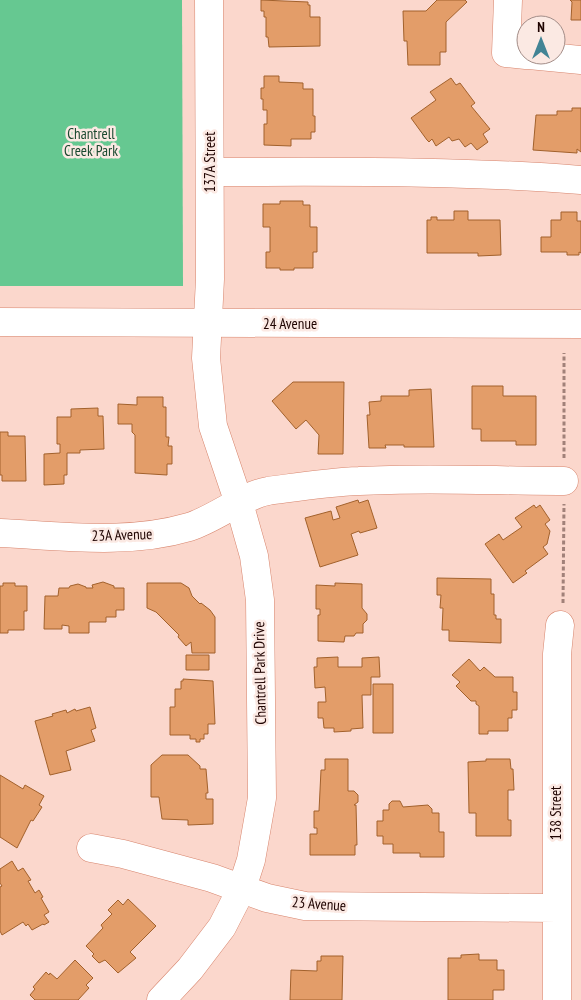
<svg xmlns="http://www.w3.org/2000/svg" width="581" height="1000" viewBox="0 0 581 1000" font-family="'PT Sans Narrow',sans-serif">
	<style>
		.green { fill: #66c891 }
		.building { fill: #e39d69; stroke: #a2612c }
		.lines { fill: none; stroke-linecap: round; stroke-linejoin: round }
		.minor-casing { stroke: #d7846c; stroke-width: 29 }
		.major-casing { stroke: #d7846c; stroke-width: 29 }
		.path { stroke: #a18179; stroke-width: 3; stroke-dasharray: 4 2.5; stroke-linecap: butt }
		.minor { stroke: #fff; stroke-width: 28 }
		.major { stroke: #fff; stroke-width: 28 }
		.labels { text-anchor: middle; stroke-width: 5; stroke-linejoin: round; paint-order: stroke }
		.park-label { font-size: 15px; fill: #1b4930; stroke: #fbe9e3 }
		.street-label { font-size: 15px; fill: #1e0300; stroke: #fbe9e3 }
	</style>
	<rect width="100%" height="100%" fill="#fbd7cc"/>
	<path class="green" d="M0,0H182L183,286H0Z"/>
	<path class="building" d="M261,0L308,2V5H310V17H320V46L269,47L268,37H266V17H264V11H261Z
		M437,0H465L467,2L446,22V52H440V65H408L407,41H404L403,11H426Z
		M570,0H581V20H571L572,2Z
		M264,76H279V82L303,83V89H313V116H315V132H311V139H291V146L264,145V124H267V110H263V99H261V88H264Z
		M451,78L456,85L460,83L475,103L471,106L490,129L483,134L488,142L477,150L471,143L465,147L459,139L452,141L449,137L436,146L432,139L429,142L427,140L411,118L436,100L430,92Z
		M572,108H581V152L577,149V153L533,150L536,115H557V111H572Z
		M280,201H303V205H310V227H317V252H313V268H294V270H280V268H266V252H270V227H263V204H280Z
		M454,211H468V220H500L501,255L478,256V253H427V220H431V217H437V220H454Z
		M561,212H577V221H581V253L579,252V255H567V252H541V237H551V220H561Z
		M293,382H344L343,454H318L319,435L306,420L296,429L272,401Z
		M472,386H503V396H536V445H516V441H481V429H472Z
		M431,389L434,447H404V445H385L386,448H369L367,415H370L369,402L381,401V396H409V390Z
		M137,397H163V407H166V437H169L168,446H172V464H167V475L135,473V435L132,432V424H118V404L137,405Z
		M98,408V416H103L104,449L80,450V453H67V475H64V484L44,485V454L60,453V444H57V417H71V409Z
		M0,432H8V436H25L26,481H2V475H0Z
		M358,500L359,503L368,500L377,528L360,533L359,531L351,534L358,555L320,567L305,518L331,511L333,520L340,518L336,507Z
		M534,505L536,508L540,505L550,520L545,524L550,531L547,544L543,547L548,554L525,571L527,573L513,583L485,544L499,534L503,540L522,527L515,518Z
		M437,578L491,579V594H494V615H496V619H501V643L449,641V630H442L443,608H440L441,595H437Z
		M103,582L114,586V588H124V610H116V617H106V622H89V633H69V626L62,625V629H44L45,596H58L59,588H69L70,586L78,584L86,587V588H93L92,585Z
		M3,583H15V586H27V611H24V630H8V633H0V586H3Z
		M147,583H181L189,588L192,596L200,604L201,603L210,610L215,617V653H192L191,642L186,646L178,637L179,635L156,612L147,608Z
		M335,583L362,584V608L367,614V620L363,624V633H356L354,636H345L344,642L318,641V615H320V609H316V585L335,586Z
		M186,655H209V670H186Z
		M338,657V667H362V658L379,657L380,677H371V695H362L363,728L351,729V731L334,732V728H324L323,718H318V702H326L325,687L315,688L314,667H317V658Z
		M469,659L480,671L484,667L495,677H513V692H517V710H512V718H508V731H488V734H479V706L476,704V701H471L456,686L460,682L452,675Z
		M183,679L213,681L215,724H208V734H204V739H200V742H196V739H190V735H170V707H175V689H181V681H183Z
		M373,684H393V733H373Z
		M90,707L96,728L91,730L95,741L66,751L71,770L50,775L35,721L53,716L52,714L66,710L67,713L75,709L76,711Z
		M162,755H188L200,766V769H206L208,793H206V799H213V824L188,825V820L162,819L159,797H151V765Z
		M325,759H348V791H354L358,795V802L354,805H356L357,845H355V855H310V834H317V828H314V811H319L321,770H325Z
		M486,759H510L511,769H513L514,790H508V820H511V836H476V813H469L468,762L486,761Z
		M0,775L23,789L25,785L44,796L39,805L42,807L33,821L31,820L17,848L0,837Z
		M392,801H400L403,807L428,805L432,809V813H439V832H444V857H420V853H393V844H383V836H377V821H383V810H389V804Z
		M12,861L18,871L23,868L31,880L28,881L35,893L39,890L43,897L41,898L49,912L44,915L49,922L44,925L43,924L32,930L28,924L26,926L23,922L2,935L0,931V887L2,886L0,883V869Z
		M128,899L156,926L130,952L136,958L118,973L105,960L99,963L92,956L94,954L86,946L103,928L101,925L112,914L108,910L118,900L123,905Z
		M479,954V960H497V970H504V990H493V1000H448V958H461V955Z
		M321,956H343L342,1000H290L291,970L317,971V961H321Z
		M75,960L93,978L86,985L89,988L78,1000H35L30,995L35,989L33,987L46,972L49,975L50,973L57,979Z"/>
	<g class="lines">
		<g class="minor-casing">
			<path id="minor" d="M508,0L506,53L526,55
				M529,55L581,60
				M211,172C334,172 458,170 581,180
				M0,533C63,536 128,545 189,527C215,519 244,495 268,491C298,487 329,482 359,481C427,477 496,481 564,481
				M91,848L123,854L212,878L267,898L305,906L556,908
				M161,1000L190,969L222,927L242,888L251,860L262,798L260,600L254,556L239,503L213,426L206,358L210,279L209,0
				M557,1000V654L560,625"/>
		</g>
		<g class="major-casing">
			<path id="major" d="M0,322L581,324"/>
		</g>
		<path class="path" d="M564,458V353
			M563,603L564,504"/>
		<use href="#minor" class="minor"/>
		<use href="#major" class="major"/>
	</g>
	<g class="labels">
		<g class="park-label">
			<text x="91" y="139">Chantrell<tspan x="91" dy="17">Creek Park</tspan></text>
		</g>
		<g class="street-label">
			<text transform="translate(210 162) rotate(-90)" y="5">137A Street</text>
			<text x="290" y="329">24 Avenue</text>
			<text transform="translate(122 535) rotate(-2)" y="5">23A Avenue</text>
			<text transform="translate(260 673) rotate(-91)" y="5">Chantrell Park Drive</text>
			<text transform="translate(556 813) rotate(-90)" y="5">138 Street</text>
			<text transform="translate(319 904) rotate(4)" y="5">23 Avenue</text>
		</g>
	</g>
	<g transform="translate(541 40)"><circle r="24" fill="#fbe9e3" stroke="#a38d88"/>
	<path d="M0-4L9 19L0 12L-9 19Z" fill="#428495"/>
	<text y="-8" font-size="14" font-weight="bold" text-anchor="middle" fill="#1e0300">N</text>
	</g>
</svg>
